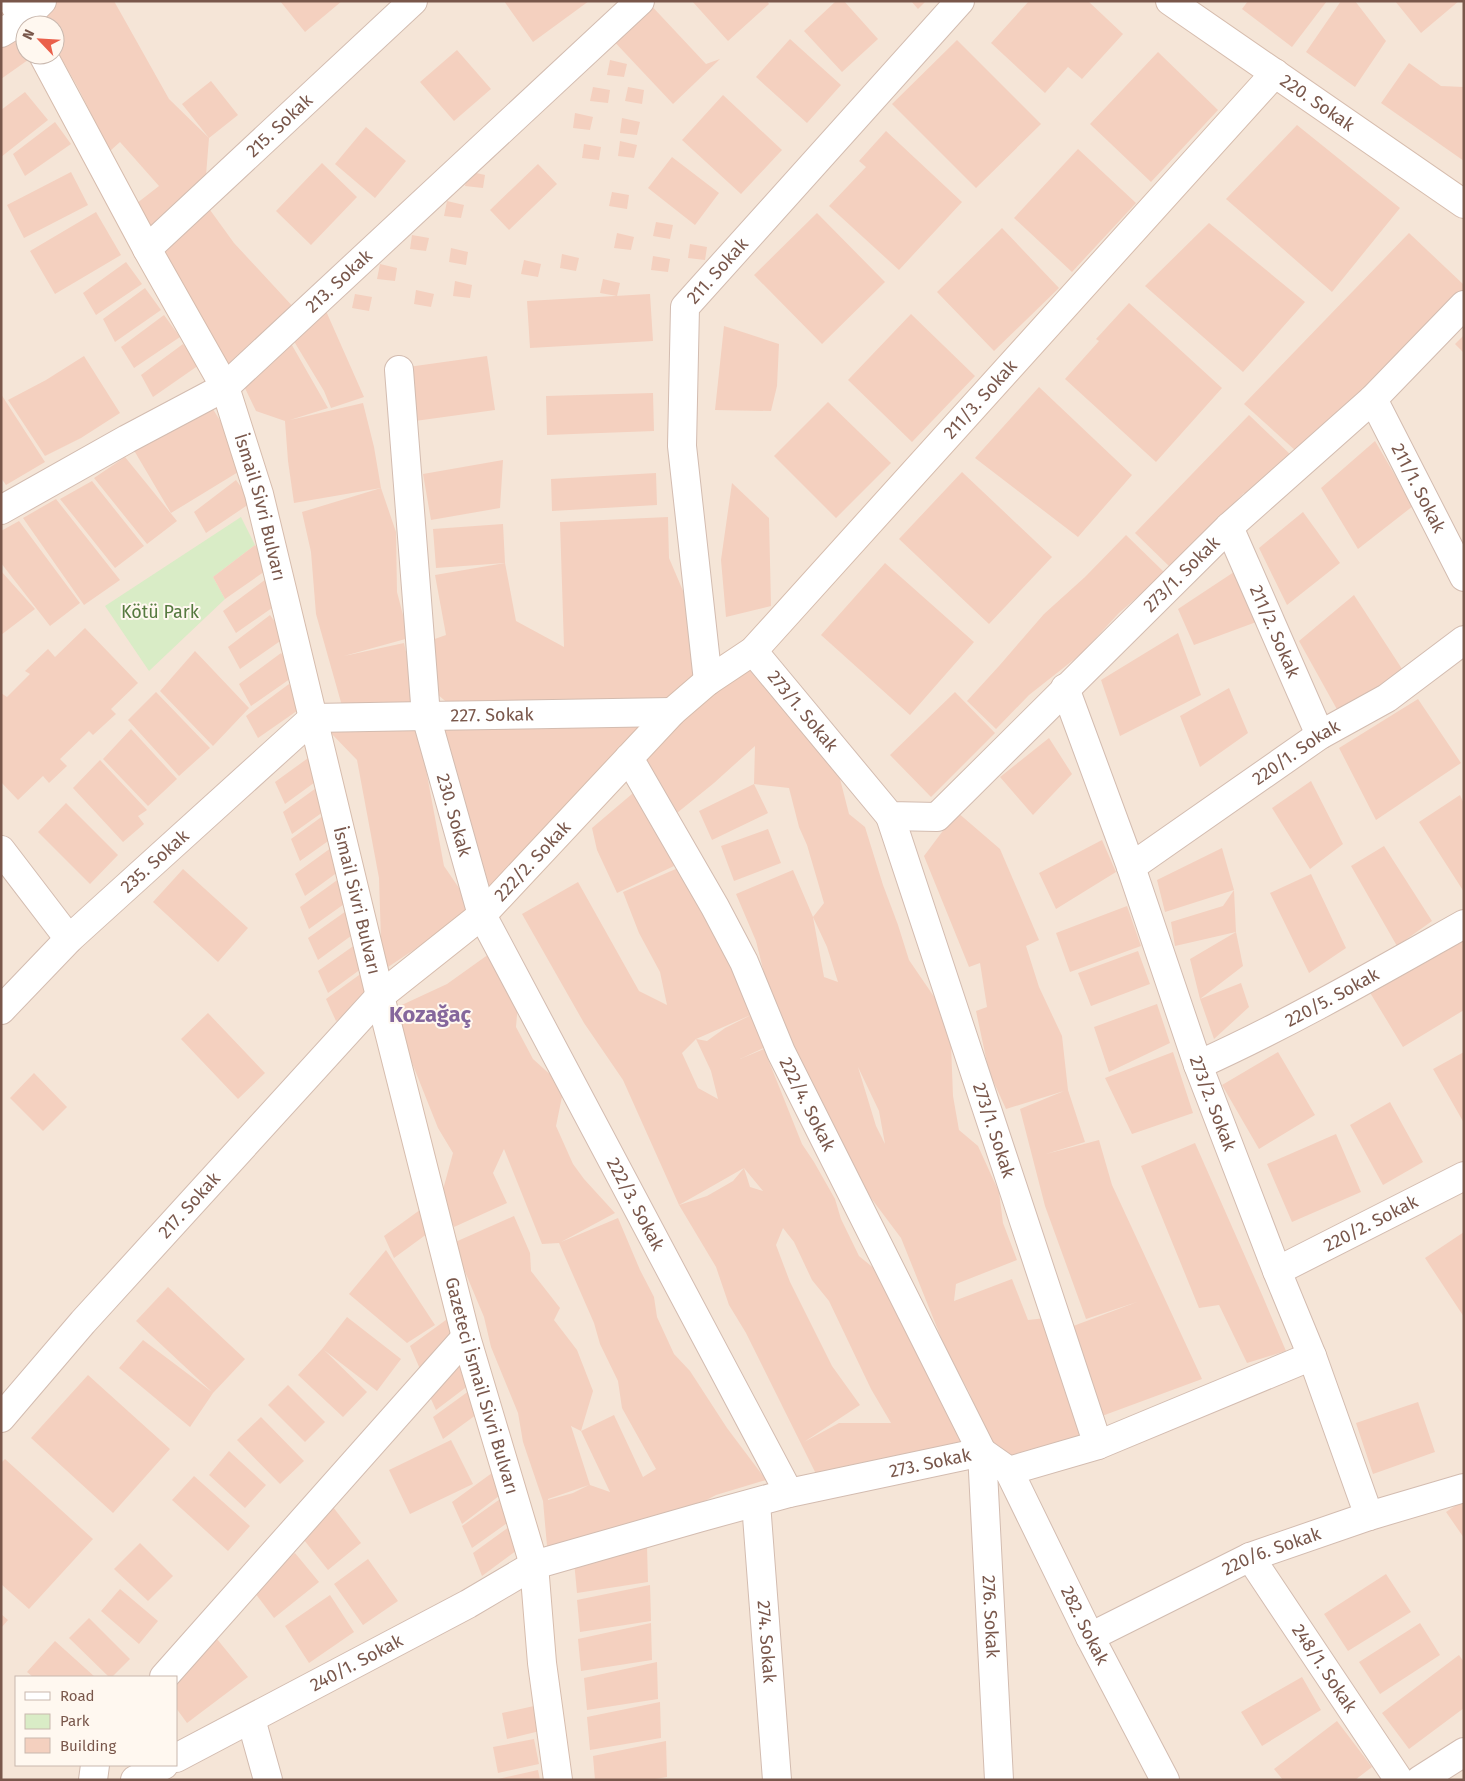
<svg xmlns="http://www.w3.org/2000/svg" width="1465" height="1781" viewBox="0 0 1465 1781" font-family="'Fira Sans',sans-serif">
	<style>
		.residential { fill: #f5e5d7; fill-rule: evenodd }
		.green { fill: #d9ecc6 }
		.building { fill: #f4d0bf; fill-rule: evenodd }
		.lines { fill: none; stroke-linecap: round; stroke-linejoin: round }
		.pedestrian-casing { stroke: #d3bcb0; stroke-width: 30 }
		.minor-casing { stroke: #d3bcb0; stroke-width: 30 }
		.secondary-casing { stroke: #d6bcad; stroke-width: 30 }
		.pedestrian { stroke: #fff; stroke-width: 28 }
		.minor { stroke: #fff; stroke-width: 28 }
		.secondary { stroke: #fff; stroke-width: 28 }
		.labels { text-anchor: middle; stroke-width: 4; stroke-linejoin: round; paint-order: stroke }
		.street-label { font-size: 18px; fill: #79574b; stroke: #fff8f0 }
		.park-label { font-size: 18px; fill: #567a40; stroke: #fff8f0 }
		.district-label { font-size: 22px; font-weight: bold; fill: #85679c; stroke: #fff8f0 }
	</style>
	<rect width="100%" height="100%" fill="#fdf4e9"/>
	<path class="residential" d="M1,1H1464V1780H1ZM25,25H55V55H25ZM16,1677H176V1765H16Z"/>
	<path class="green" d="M241,517L255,545L213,577L225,599L149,671L105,606Z"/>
	<path class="building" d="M54,1H114L169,99L209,138L182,104L211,81L238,115L209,138L205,188L151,235L132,207L159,186L120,142L110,151L77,86L55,47V25H42L38,17Z
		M280,1H342L305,32Z
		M504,1H589L533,42Z
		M647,1L706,64L720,59L673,104L609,36Z
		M692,1H767L769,4L728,41Z
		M836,1H844L878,39L842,72L804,31Z
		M911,1H926L918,9Z
		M1029,1H1088L1123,34L1082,79L1068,67L1045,93L991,43Z
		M1248,1H1327L1292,47L1242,9Z
		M1341,1H1355L1386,41L1355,87L1306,52Z
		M1395,1H1459L1421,33Z
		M19,33L25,41V55H35L1,79V46Z
		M790,39L841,85L807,123L756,77Z
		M957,40L1041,124L976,188L892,104Z
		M457,50L491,89L454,121L420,82Z
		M1158,52L1218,110L1151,182L1090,124Z
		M610,60L627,64L624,77L607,75Z
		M1409,63L1441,86L1464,87V161L1381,103Z
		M593,87L610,90L608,103L590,101Z
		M628,87L644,90L642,104L625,101Z
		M25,92L48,120L1,157V110Z
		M723,95L782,150L741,194L682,140Z
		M575,113L593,117L590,130L573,128Z
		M622,118L640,122L637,135L620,133Z
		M55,122L71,144L25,176L13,154Z
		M1297,125L1400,208L1332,292L1226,199Z
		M366,127L406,161L375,198L335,164Z
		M886,131L962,202L899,270L829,206L866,167L859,161Z
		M620,141L637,145L634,158L618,156Z
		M584,144L601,147L599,160L582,158Z
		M1078,149L1136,203L1072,272L1014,218Z
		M672,157L719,193L695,225L648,188Z
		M322,163L357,197L311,245L276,211Z
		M538,164L557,184L509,230L490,210Z
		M468,171L485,175L483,188L465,186Z
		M71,172L88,205L24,238L7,205Z
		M612,192L629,195L627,209L609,206Z
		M447,201L464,205L461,218L444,216Z
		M205,203L234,243L296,310L231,371L156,250Z
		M96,212L121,255L55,294L30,251Z
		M817,213L885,282L822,344L754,275Z
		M656,222L673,225L670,239L653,236Z
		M1209,223L1305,302L1243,372L1145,286Z
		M1002,228L1059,288L994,351L937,292Z
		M617,233L634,237L631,250L614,248Z
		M1409,233L1464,285V297L1297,452L1244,404Z
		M412,235L429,238L426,251L410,249Z
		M690,244L707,247L705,260L688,258Z
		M451,248L468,252L466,265L449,262Z
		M562,254L579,258L576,271L560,268Z
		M653,256L670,259L668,272L651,270Z
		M524,260L541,264L538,277L521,274Z
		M126,262L142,284L96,315L83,293Z
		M380,264L397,268L395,281L377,279Z
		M603,279L620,283L617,296L600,293Z
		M455,281L472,285L470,298L453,296Z
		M145,288L161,310L115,342L103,319Z
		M416,290L434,294L431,307L414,304Z
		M355,294L372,297L369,311L352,308Z
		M650,294L653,341L530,348L527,301Z
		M1129,303L1222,388L1156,462L1065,379L1099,341L1096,339Z
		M326,311L364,397L331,408L324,391L292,338Z
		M911,314L975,376L912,442L848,380Z
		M164,315L180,337L134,368L121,347Z
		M724,326L779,344L777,386L771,411L715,410Z
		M1464,335V353L1455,344Z
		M289,340L328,408L290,420L363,403L374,447L381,488L396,532L397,592L409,638L344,656L404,643L413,683L414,709L344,713L316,614L311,552L302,512L381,488L294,503L288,461L285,421L256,411L242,382Z
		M183,344L199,365L153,397L141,375Z
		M84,356L120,413L81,438L45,456L8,400L46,380Z
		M487,356L495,410L415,421L408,367Z
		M1039,387L1132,475L1078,537L975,458Z
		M653,393L654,431L547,435L546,396Z
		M1,394L45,462L6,485L1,478Z
		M208,401L248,466L171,513L132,447Z
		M828,402L891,463L836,518L774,456Z
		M1249,415L1293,457L1252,500L1244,493L1171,568L1135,533Z
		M1375,441L1413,506L1358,549L1321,488Z
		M125,457L177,521L147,544L94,478Z
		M503,460L500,508L431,520L423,474Z
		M962,472L1052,557L989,624L899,539Z
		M656,473L657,505L552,511L551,479Z
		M236,480L252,502L206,533L194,512Z
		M92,481L144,546L115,568L60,499Z
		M732,483L769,518L771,606L726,617L721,560Z
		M56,499L120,580L84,605L23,518Z
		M1303,512L1340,563L1287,605L1259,548Z
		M668,517L669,558L692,612L698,678L670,708L451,706L429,687L426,642L446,635L435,575L505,563L516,621L564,647L560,522Z
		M19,521L80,603L50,626L1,563V531Z
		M503,524L505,563L436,568L433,529Z
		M1126,535L1165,573L1119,613L1081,654L1029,695L996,729L967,701L999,666L1044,614L1085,577Z
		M255,545L271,567L225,599L213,577Z
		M885,563L974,642L910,715L821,635Z
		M1240,568L1259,621L1194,645L1178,609Z
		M1,571L35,609L1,635Z
		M266,579L282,601L236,633L223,611Z
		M1354,595L1404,672L1339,713L1299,641Z
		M270,615L286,637L240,669L228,647Z
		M85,628L138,683L111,709L116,714L93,735L89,731L60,759L67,766L49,783L43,776L18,800L1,782V693L7,697L30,674L25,671L48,649L55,657Z
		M1178,633L1201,695L1120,736L1101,680Z
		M195,651L249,708L213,746L160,691Z
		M281,653L297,674L251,706L239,684Z
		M753,658L839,775L849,814L865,827L883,885L898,925L909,960L939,1004L951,1044L953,1096L959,1130L978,1146L999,1192L1003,1223L1017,1260L956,1284L954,1301L1012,1279L1028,1320L1046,1318L1091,1443L1011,1466L990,1445L969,1392L946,1350L901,1238L871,1198L841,1149L816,1090L786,1045L770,997L756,941L736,894L793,870L813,917L824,903L807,845L799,827L789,788L754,784L768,813L712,840L699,811L754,784L755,746L714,783L672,817L638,758ZM813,917L827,947L838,982L824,977ZM858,1067L879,1111L885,1144L876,1126Z
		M289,684L304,706L258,738L246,716Z
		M1229,688L1248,733L1200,767L1180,716Z
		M156,692L210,748L179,776L128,720Z
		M955,692L995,733L931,797L890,755Z
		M1418,699L1461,763L1376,820L1339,748Z
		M420,720L422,748L444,866L474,910L382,971L379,878L357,760L328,730Z
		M457,720L645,722L485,891L437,735Z
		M131,729L177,779L148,806L103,759Z
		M1049,738L1072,774L1033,815L1000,777Z
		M315,753L322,777L285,804L275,782Z
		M100,760L147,810L138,816L144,824L123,842L73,788Z
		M1311,781L1343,844L1310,869L1272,808Z
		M323,783L330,807L292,834L283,812Z
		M639,788L674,866L617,893L597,850L592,828Z
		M1460,795L1464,804V892L1419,822Z
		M66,803L118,855L90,884L38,832Z
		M331,810L338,834L300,861L291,839Z
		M957,812L1000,849L1039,940L1026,946L1039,987L1062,1036L1068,1090L1085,1142L1046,1154L1099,1140L1112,1185L1202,1379L1102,1416L1068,1328L1137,1302L1086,1319L1045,1206L1020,1109L1064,1091L1006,1109L989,1072L976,1011L987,1007L980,963L969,967L924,856Z
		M768,829L781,863L734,881L721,846Z
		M1102,840L1116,872L1056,909L1039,873Z
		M335,845L342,869L305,896L295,874Z
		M1384,846L1432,921L1397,946L1351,866Z
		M1222,848L1234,890L1236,932L1175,946L1171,922L1223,906L1234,890L1165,912L1157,880Z
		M678,868L719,935L772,1044L740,1059L764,1049L802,1144L814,1162L835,1199L841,1219L859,1256L882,1275L980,1451L821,1484L746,1333L729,1305L716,1267L679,1205L623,1080L584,1023L522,914L578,882L639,991L667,1005L660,972L639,933L623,892ZM753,1014L725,1028L707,1041L696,1039L711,1071L718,1099L698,1088L682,1053L696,1039ZM744,1168L763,1191L750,1187ZM744,1168L733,1181L707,1196L679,1205ZM783,1228L794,1242L812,1280L829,1301L871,1389L891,1423H839L804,1442L860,1405L832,1366L790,1282L776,1245Z
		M183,869L248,928L218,962L153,902Z
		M1311,874L1346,948L1309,973L1270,893Z
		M340,878L347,902L309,929L300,907Z
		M1127,906L1141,946L1070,972L1056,933Z
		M349,909L355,933L318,960L308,938Z
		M1236,932L1243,966L1200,999L1190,959Z
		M1464,935V1010L1403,1047L1369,991Z
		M359,942L365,966L328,993L318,971Z
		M496,949L519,991L516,1027L533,1059L564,1087L556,1126L573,1164L584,1179L615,1213L561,1242L618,1218L640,1270L654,1297L657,1317L674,1354L690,1371L727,1428L766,1480L716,1495L680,1514L548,1557L543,1501L523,1442L518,1413L491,1347L484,1317L453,1243L514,1216L530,1253L531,1271L560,1308L554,1320L577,1350L593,1391L581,1431L614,1415L643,1477L656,1469L622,1408L618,1381L600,1344L594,1323L559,1243L542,1244L504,1149L493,1173L507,1203L454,1227L441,1197L453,1153L438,1128L391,1010L447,984ZM571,1426L581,1431L610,1492L590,1485ZM589,1485L573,1493L548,1500V1499Z
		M1138,951L1150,984L1091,1006L1078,973Z
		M366,970L373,994L336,1021L326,999Z
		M1241,983L1249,1007L1214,1039L1200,999Z
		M1157,1004L1170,1043L1109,1072L1094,1027Z
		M208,1013L265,1073L238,1099L181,1039Z
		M1173,1052L1193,1113L1132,1134L1105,1078Z
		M1278,1052L1315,1115L1259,1149L1222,1085Z
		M1464,1052V1123L1433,1069Z
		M34,1073L67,1107L43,1131L10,1098Z
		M1390,1102L1423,1162L1383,1185L1350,1125Z
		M1336,1134L1361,1192L1292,1222L1267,1164Z
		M1195,1143L1263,1297L1286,1351L1247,1363L1219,1305L1199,1308L1141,1166Z
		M424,1207L431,1231L394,1258L384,1236Z
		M1464,1232V1317L1425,1258Z
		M386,1250L435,1325L407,1343L349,1294Z
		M168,1287L245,1359L213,1393L190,1427L119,1368L143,1340L212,1392L136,1321Z
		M347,1317L401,1359L377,1391L324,1350L367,1392L343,1417L298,1375L322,1349Z
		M450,1317L457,1342L420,1369L410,1346Z
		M466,1358L473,1382L436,1410L426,1388Z
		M88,1375L170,1449L113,1513L31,1438Z
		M288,1385L325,1422L305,1442L268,1405Z
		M473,1388L480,1412L443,1439L433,1417Z
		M1418,1402L1435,1452L1373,1474L1356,1423Z
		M261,1417L304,1461L280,1484L237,1440Z
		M451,1440L473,1484L410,1514L389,1470Z
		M229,1451L266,1485L245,1508L209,1475Z
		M5,1459L93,1539L29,1609L1,1584V1463Z
		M492,1473L499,1496L462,1524L452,1502Z
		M194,1476L250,1526L228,1551L172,1500Z
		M503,1497L510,1521L472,1548L462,1526Z
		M1464,1500V1538L1446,1512Z
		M333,1507L361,1543L328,1570L300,1535Z
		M513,1524L520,1548L482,1576L473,1553Z
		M140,1543L173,1576L148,1601L114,1569Z
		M647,1546L648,1582L577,1593L574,1561Z
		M295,1553L319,1582L274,1618L252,1589Z
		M368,1559L398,1601L363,1625L334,1584Z
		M1386,1574L1411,1612L1348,1651L1324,1614Z
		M650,1585L651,1621L580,1632L577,1600Z
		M120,1589L158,1621L139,1644L101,1611Z
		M330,1595L354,1632L309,1663L285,1626Z
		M1,1614L8,1620L1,1628Z
		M89,1618L130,1659L112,1677H109L69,1638Z
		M651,1623L652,1660L581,1671L578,1639Z
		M1420,1623L1440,1655L1380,1694L1359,1662Z
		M217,1639L248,1677L187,1723L176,1708V1677H171Z
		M55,1641L95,1677H33L27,1672Z
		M1459,1655L1464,1662V1708L1409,1749L1382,1713Z
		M657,1662L658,1699L587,1710L584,1678Z
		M1302,1677L1321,1710L1262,1746L1241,1712Z
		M660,1702L661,1738L590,1750L587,1717Z
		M543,1704L548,1729L507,1739L502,1713Z
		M1337,1721L1372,1767L1355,1780H1283L1274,1769Z
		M534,1739L539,1764L498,1773L493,1747Z
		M666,1741L667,1777L649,1780H595L593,1756Z
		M538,1770L540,1780H498V1779Z"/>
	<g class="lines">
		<g class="pedestrian-casing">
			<g id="pedestrian">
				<path id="s1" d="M426,716L672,712"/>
			</g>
		</g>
		<g class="minor-casing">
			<g id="minor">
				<path d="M1,33L24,19L42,1"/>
				<path id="s2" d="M147,249L413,1"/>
				<path id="s3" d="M399,370L426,716L482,915L789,1493"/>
				<path id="s4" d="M1373,399L1464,577"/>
				<path id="s5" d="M1,510L127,439L225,387L640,1"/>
				<path id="s6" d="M1229,527L1320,735"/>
				<path id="s7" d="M753,651L890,816L937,817L1229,527L1373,399L1464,305"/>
				<path id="s8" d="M708,681L682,446L685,307L960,1"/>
				<path id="s9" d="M1065,688L1131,867L1198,1065L1277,1271L1312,1356L1369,1516"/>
				<path id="s10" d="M629,758L715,907L744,962L781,1052L982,1452L999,1780"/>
				<path id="s11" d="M890,816L1098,1445"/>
				<path d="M1,850L69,939"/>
				<path id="s12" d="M1131,867L1320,735L1387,698L1464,640"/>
				<path id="s13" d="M1,1010L69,939L313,718L426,716"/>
				<path id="s14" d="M1198,1065C1289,1024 1377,973 1464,924"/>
				<path id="s15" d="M1277,1271L1464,1176"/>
				<path id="s16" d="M1,1418L83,1322L380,996"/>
				<path id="s17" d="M1009,1471L1090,1637L1165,1780"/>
				<path id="s18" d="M756,1503L777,1780"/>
				<path id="s19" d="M1250,1557L1399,1780"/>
				<path id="s20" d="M1090,1637L1250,1557L1369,1516L1464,1488"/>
				<path d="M164,1677L466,1337"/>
				<path d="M251,1719L268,1780"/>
				<path id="s21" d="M176,1758L468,1604L534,1565L698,1518L789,1493L982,1452L1009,1471L1098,1445L1312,1356"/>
				<path d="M93,1780L95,1765"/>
				<path d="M135,1780L164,1765"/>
				<path d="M1420,1780L1464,1752"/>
			</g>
		</g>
		<g class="secondary-casing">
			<g id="secondary">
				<path d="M12,1L27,25"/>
				<path id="s22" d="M1170,1L1464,204"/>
				<path id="s23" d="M43,55L147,249L225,387L259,494L380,996L466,1337L534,1565L542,1663L558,1780"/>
				<path id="s24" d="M380,996L482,915L672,712L708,681L753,651L1275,73"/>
			</g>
		</g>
		<use href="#pedestrian" class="pedestrian"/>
		<use href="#minor" class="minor"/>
		<use href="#secondary" class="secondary"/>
	</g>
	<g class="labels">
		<g class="street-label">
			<text dy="6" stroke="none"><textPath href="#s22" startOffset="179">220. Sokak</textPath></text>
			<text dy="6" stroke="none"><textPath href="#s2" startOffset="181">215. Sokak</textPath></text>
			<text dy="6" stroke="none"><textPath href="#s8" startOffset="424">211. Sokak</textPath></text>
			<text dy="6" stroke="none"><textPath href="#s5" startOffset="411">213. Sokak</textPath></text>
			<text dy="6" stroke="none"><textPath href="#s24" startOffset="849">211/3. Sokak</textPath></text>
			<text dy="6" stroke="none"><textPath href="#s4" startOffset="100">211/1. Sokak</textPath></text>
			<text dy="6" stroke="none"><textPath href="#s23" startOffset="504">İsmail Sivri Bulvarı</textPath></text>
			<text dy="6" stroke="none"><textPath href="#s7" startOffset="606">273/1. Sokak</textPath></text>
			<text dy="6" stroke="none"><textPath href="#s6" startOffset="114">211/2. Sokak</textPath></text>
			<text dy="6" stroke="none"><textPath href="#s7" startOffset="78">273/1. Sokak</textPath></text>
			<text dy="6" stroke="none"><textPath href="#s1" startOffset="66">227. Sokak</textPath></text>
			<text dy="6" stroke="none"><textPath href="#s12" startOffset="201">220/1. Sokak</textPath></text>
			<text dy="6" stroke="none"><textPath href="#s3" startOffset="450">230. Sokak</textPath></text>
			<text dy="6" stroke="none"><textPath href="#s13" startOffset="214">235. Sokak</textPath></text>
			<text dy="6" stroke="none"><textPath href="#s24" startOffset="204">222/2. Sokak</textPath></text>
			<text dy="6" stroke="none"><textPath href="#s23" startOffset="909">İsmail Sivri Bulvarı</textPath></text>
			<text dy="6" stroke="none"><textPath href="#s14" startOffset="150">220/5. Sokak</textPath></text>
			<text dy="6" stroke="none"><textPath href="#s10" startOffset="390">222/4. Sokak</textPath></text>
			<text dy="6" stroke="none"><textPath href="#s9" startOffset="441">273/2. Sokak</textPath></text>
			<text dy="6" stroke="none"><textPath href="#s11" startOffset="331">273/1. Sokak</textPath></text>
			<text dy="6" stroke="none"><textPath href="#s3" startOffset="881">222/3. Sokak</textPath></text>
			<text dy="6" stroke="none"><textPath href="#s16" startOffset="284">217. Sokak</textPath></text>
			<text dy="6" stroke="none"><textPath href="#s15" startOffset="105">220/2. Sokak</textPath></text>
			<text dy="6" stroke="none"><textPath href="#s23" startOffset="1410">Gazeteci İsmail Sivri Bulvarı</textPath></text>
			<text dy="6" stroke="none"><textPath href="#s21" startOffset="816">273. Sokak</textPath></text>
			<text dy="6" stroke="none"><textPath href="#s20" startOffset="201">220/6. Sokak</textPath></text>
			<text dy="6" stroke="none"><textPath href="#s10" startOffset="944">276. Sokak</textPath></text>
			<text dy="6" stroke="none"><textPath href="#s17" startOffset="172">282. Sokak</textPath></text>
			<text dy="6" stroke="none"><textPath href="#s18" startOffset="139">274. Sokak</textPath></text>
			<text dy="6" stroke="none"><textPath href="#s21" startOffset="204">240/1. Sokak</textPath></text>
			<text dy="6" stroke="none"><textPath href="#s19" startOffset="134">248/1. Sokak</textPath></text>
		</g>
		<g class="park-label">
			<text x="160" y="618">Kötü Park</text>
		</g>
		<g class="district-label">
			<text x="430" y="1022">Kozağaç</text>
		</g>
	</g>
	<rect width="1465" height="1781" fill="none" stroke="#79574b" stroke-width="5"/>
	<rect x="15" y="1676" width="162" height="90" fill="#fff8f0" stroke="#c9b8ae"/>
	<rect x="25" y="1692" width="25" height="8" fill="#ffffff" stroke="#c9b8ae"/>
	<text x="60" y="1701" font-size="15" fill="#79574b">Road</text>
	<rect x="25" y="1714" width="25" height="15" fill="#d9ecc6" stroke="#c9b8ae"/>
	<text x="60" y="1726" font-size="15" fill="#79574b">Park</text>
	<rect x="25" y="1738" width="25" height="15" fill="#f4d0bf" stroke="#c9b8ae"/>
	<text x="60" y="1751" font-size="15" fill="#79574b">Building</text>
	<g transform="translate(40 40) rotate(295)"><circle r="24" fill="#fff8f0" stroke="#c9b8ae"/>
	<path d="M0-4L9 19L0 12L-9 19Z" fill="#ea604b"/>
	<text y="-8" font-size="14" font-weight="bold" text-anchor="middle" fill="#79574b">N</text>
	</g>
</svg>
